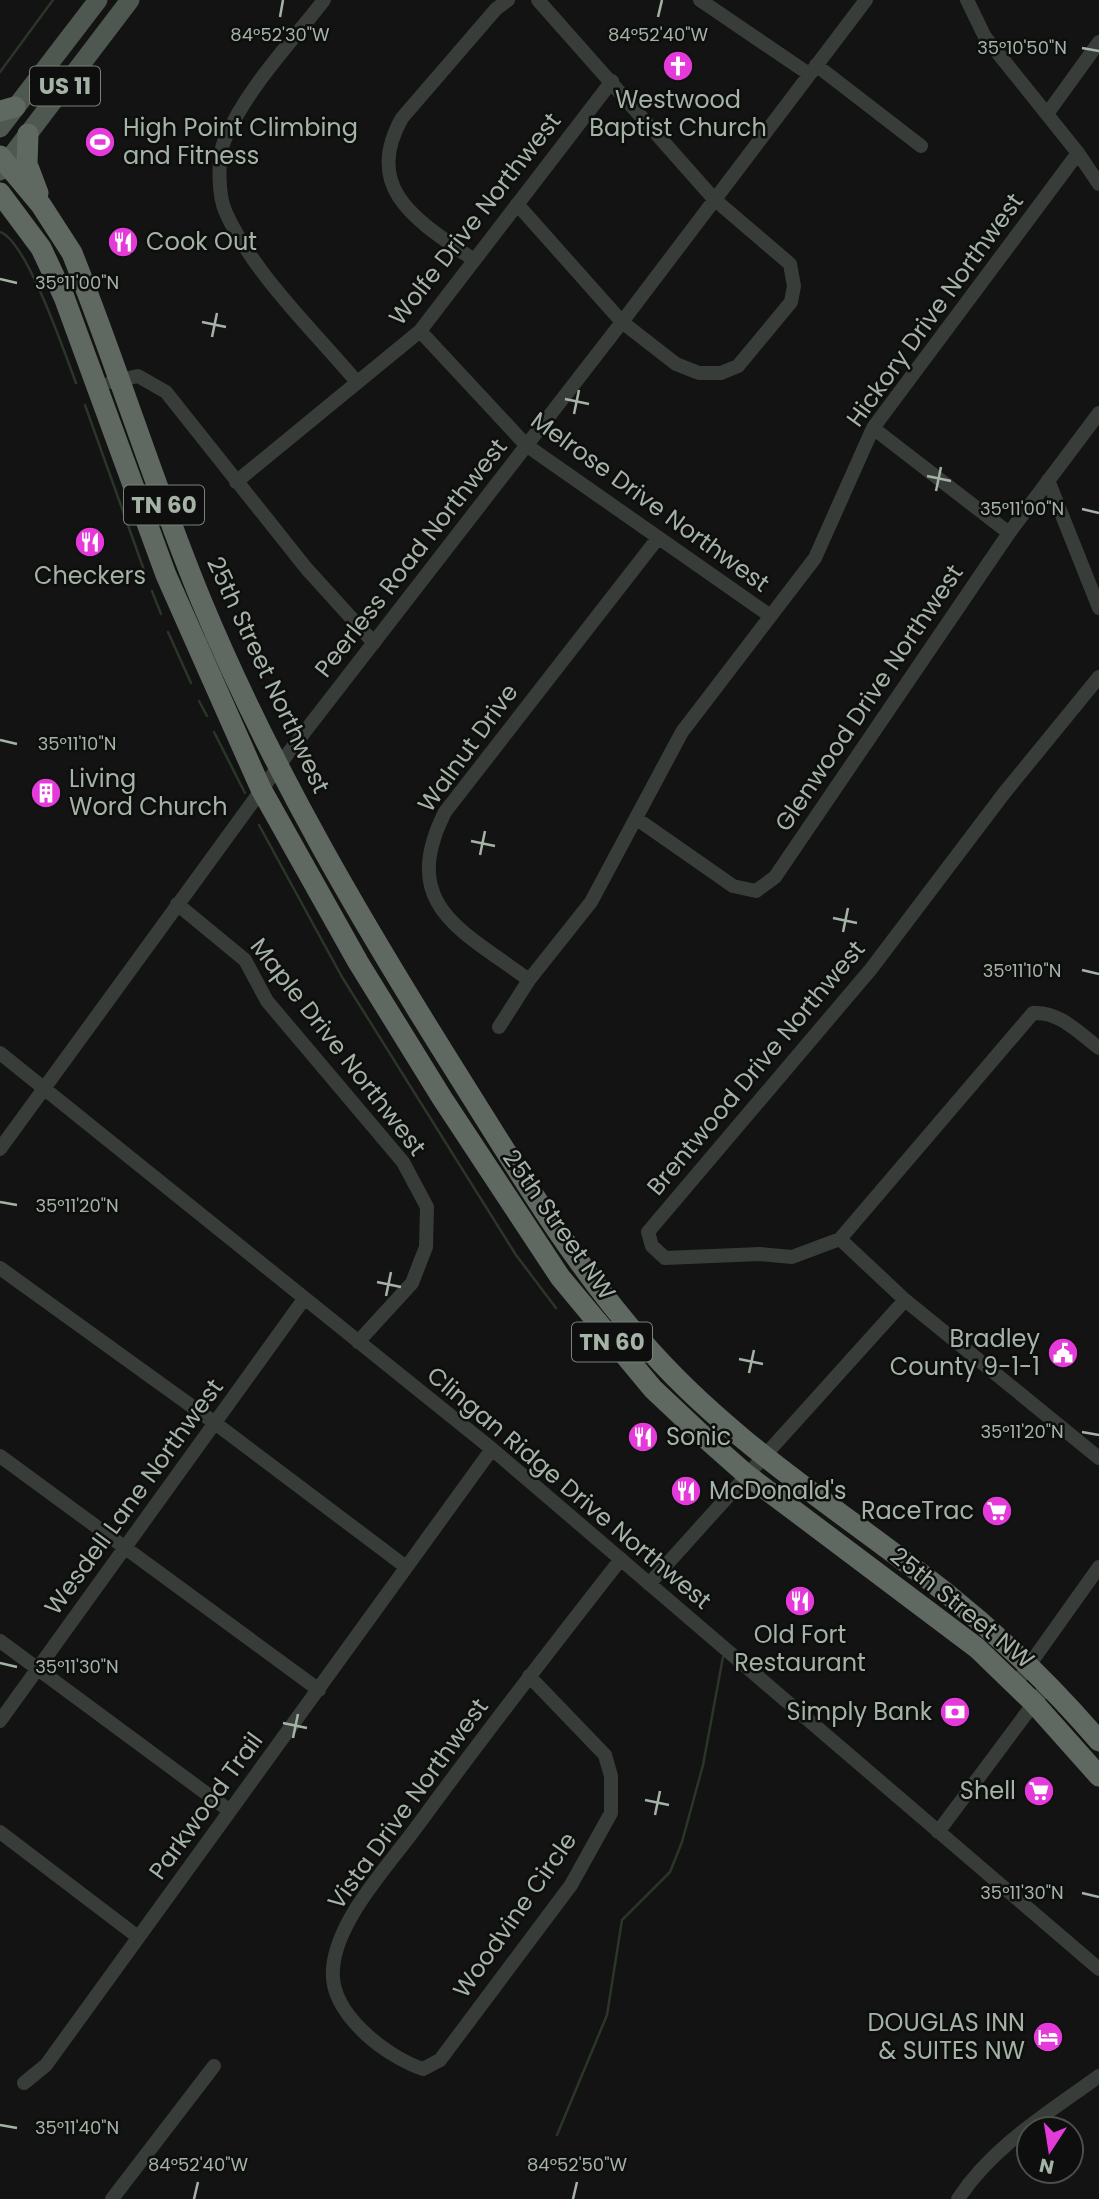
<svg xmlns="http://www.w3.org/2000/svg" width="1099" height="2199" viewBox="0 0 1099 2199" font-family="Poppins,sans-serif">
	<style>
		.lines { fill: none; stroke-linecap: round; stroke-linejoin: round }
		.stream { stroke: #2b3629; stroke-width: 2.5 }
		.minor { stroke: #383d39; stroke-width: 14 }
		.major { stroke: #4f5751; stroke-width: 19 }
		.highway { stroke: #606961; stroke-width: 21 }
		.ticks { fill: none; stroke: #a4b3a6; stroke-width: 2.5 }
		.labels { text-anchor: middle; stroke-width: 5; stroke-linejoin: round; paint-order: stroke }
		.shield { fill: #0d0e0d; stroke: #778278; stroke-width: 2 }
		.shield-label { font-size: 23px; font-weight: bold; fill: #a4b3a6 }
		.poi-label { font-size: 24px; fill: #a4b3a6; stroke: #0d0e0d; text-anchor: start }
		.street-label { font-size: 24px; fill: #a4b3a6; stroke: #0d0e0d }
		.ticks-label { font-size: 18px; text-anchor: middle; fill: #a4b3a6; stroke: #0d0e0d; stroke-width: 5; stroke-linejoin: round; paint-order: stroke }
	</style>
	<rect width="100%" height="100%" fill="#121312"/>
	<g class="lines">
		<path class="stream" d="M0,72L53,0
			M0,232C27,241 65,354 76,383
			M85,405L144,570
			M152,591L161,614
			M168,632L191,683
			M199,701L207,716
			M214,732L245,793
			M259,825L342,977L516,1255L556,1308
			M557,2135L607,2015L622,1920L670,1872L682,1842L703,1765L723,1657"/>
		<path class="minor" d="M324,0C290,44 247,88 225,139C217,157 218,196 226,213C254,274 313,330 356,381
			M700,0L809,74
			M967,0L985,37L1078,153L1099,184
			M816,65L921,146
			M1047,114L1099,42
			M517,204L622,322L676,364L699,373H721L738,366L791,302L794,286L790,264L714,199L538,0
			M474,260C421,223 361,191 402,118L496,9L508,0
			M420,331L526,445L769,615
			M111,382L138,376L166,392L306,568L374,643
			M873,428L1009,533
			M1048,480L1099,608
			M236,482L420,331L612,81
			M1099,677L1005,792L871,969L648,1232L652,1246L665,1258L760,1254L792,1257L840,1239L1033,1013C1059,1011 1079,1033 1099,1048
			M637,819L733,886L756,891L775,877L1009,533L1099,413
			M177,904L245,960L267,1001L403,1162L427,1207L426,1247L412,1283L358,1342
			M529,980C462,930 398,906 445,812L658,538
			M499,1027L529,980L591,902L682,732L815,558L873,428L1078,153
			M0,1053L492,1449L1099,1969
			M0,1149L289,752L622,322L866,0
			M840,1239L905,1300L1099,1458
			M0,1268L215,1423L406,1567
			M0,1456L319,1690
			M649,1584L905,1300
			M0,1641L230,1811
			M529,1676L605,1755L611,1776V1813L571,1885L440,2060L423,2069C385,2056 329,2013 333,1969C336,1920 390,1864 418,1825C484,1735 552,1647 621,1559
			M1015,1685L1099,1567
			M0,1721L304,1299
			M0,1832L138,1937
			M938,1832L1049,1683
			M24,2083L46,2065L492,1449
			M112,2199L214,2066
			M958,2199C993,2146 1048,2113 1099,2076"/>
		<path class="major" d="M0,128L98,0
			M0,171L130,0"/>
		<path class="highway" d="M0,111L15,107
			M28,134L27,164L38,193
			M0,156L41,205L72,253C118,368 154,486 201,600C271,769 364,926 461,1080C517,1169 571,1260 640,1339C727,1441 842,1511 946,1593C1002,1638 1052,1686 1099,1741
			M0,193L41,248L64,297L166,575L261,789L358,962L442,1098L560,1277L653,1389L704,1437L747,1475L977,1648L1034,1703L1099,1776"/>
	</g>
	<path class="ticks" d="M280,17L283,0M658,17L662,0M1082,48L1099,51M0,279L17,283M202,322L226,327M212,337L217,313M565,399L589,404M574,414L579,390M927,476L951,481M936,491L941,467M1082,509L1099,513M0,740L17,744M471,841L495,846M480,855L485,831M833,918L857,923M843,932L848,908M1082,970L1099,974M0,1202L17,1205M377,1282L401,1287M386,1296L391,1272M739,1359L763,1364M749,1373L754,1350M1082,1432L1099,1435M0,1663L17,1667M283,1723L307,1728M293,1738L298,1714M645,1800L669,1805M655,1815L660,1791M1082,1893L1099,1897M0,2125L17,2128M194,2199L198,2182M573,2199L577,2182"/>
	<defs>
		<g id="church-disc" transform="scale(1.575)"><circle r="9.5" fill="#e43ada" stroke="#0d0e0d"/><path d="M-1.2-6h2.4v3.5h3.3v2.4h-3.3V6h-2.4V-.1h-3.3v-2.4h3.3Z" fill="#fff"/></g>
		<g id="stadium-disc" transform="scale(1.575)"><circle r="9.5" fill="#e43ada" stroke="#0d0e0d"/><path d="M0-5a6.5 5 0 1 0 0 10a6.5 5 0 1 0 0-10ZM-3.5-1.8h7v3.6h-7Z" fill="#fff"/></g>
		<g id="restaurant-disc" transform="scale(1.575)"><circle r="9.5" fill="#e43ada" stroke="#0d0e0d"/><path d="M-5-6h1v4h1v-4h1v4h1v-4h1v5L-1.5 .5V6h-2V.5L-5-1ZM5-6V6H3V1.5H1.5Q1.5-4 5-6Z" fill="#fff"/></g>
		<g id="building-disc" transform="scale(1.575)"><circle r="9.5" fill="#e43ada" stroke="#0d0e0d"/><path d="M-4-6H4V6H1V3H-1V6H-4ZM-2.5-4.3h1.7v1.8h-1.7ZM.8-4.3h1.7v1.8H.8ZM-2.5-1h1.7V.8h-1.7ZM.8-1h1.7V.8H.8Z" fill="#fff"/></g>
		<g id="civic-disc" transform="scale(1.575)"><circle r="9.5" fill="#e43ada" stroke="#0d0e0d"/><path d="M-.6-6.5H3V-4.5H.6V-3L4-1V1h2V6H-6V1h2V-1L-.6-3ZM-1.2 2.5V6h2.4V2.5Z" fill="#fff"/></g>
		<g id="supermarket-disc" transform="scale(1.575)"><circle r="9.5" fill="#e43ada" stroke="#0d0e0d"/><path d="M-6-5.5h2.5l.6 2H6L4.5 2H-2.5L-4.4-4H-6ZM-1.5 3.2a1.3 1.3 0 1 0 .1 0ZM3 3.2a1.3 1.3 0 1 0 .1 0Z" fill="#fff"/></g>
		<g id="bank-disc" transform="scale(1.575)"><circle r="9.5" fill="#e43ada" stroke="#0d0e0d"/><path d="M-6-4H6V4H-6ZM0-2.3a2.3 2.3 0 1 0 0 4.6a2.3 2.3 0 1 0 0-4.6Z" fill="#fff"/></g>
		<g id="hotel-disc" transform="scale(1.575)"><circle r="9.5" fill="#e43ada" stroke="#0d0e0d"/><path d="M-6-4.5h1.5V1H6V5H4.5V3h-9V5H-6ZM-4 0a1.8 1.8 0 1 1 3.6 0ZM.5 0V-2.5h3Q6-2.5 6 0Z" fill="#fff"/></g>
	</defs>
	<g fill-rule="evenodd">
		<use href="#church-disc" x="678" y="66"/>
		<use href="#stadium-disc" x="100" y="142"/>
		<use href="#restaurant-disc" x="123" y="242"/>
		<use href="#restaurant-disc" x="90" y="542"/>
		<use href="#building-disc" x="46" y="793"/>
		<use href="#civic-disc" x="1063" y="1353"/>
		<use href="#restaurant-disc" x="643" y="1437"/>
		<use href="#restaurant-disc" x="686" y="1491"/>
		<use href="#supermarket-disc" x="997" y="1511"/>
		<use href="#restaurant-disc" x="800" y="1601"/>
		<use href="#bank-disc" x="955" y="1712"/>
		<use href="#supermarket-disc" x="1039" y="1791"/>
		<use href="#hotel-disc" x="1048" y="2037"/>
	</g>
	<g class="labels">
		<g class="shield">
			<rect x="30" y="66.5" width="70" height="39" rx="5"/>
			<rect x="124" y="485.5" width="80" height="39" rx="5"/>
			<rect x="572" y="1322.5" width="80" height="39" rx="5"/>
		</g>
		<g class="shield-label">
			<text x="65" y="94">US 11</text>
			<text x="164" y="513">TN 60</text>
			<text x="612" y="1350">TN 60</text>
		</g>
		<g class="poi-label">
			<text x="678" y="108" text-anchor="middle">Westwood<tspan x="678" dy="28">Baptist Church</tspan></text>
			<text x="123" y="136">High Point Climbing<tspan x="123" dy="28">and Fitness</tspan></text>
			<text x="146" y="250">Cook Out</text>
			<text x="90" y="584" text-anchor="middle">Checkers</text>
			<text x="69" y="787">Living<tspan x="69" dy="28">Word Church</tspan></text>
			<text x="1040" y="1347" text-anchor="end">Bradley<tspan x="1040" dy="28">County 9-1-1</tspan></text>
			<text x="666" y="1445">Sonic</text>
			<text x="709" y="1499">McDonald's</text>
			<text x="974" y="1519" text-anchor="end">RaceTrac</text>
			<text x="800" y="1643" text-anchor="middle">Old Fort<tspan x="800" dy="28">Restaurant</tspan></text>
			<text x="932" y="1720" text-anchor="end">Simply Bank</text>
			<text x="1016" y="1799" text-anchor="end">Shell</text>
			<text x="1025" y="2031" text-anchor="end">DOUGLAS INN<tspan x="1025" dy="28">&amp; SUITES NW</tspan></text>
		</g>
		<g class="street-label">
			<text transform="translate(475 219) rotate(-52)" y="8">Wolfe Drive Northwest</text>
			<text transform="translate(935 310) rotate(-54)" y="8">Hickory Drive Northwest</text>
			<text transform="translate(650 502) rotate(36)" y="8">Melrose Drive Northwest</text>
			<text transform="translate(411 558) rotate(-52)" y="8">Peerless Road Northwest</text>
			<text transform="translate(268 675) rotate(65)" y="8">25th Street Northwest</text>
			<text transform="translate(869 698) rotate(-56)" y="8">Glenwood Drive Northwest</text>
			<text transform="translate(468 748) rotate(-54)" y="8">Walnut Drive</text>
			<text transform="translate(338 1047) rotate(52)" y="8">Maple Drive Northwest</text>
			<text transform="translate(756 1068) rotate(-50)" y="8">Brentwood Drive Northwest</text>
			<text transform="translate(559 1225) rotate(55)" y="8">25th Street NW</text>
			<text transform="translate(569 1488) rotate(40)" y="8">Clingan Ridge Drive Northwest</text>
			<text transform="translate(134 1497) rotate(-54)" y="8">Wesdell Lane Northwest</text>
			<text transform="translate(962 1608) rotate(39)" y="8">25th Street NW</text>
			<text transform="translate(408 1804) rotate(-54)" y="8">Vista Drive Northwest</text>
			<text transform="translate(206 1806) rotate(-54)" y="8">Parkwood Trail</text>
			<text transform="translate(515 1915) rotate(-55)" y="8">Woodvine Circle</text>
		</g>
	</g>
	<g class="ticks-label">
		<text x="280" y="41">84°52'30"W</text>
		<text x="658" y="41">84°52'40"W</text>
		<text x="1022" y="54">35°10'50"N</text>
		<text x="77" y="289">35°11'00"N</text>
		<text x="1022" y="515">35°11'00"N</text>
		<text x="77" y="750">35°11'10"N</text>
		<text x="1022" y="977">35°11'10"N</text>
		<text x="77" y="1212">35°11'20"N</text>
		<text x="1022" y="1438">35°11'20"N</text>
		<text x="77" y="1673">35°11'30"N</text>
		<text x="1022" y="1899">35°11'30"N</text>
		<text x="77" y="2134">35°11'40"N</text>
		<text x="198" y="2171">84°52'40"W</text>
		<text x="577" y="2171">84°52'50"W</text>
	</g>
	<g transform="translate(1050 2150) rotate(192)"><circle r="33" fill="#0d0e0d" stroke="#49504a" stroke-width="2"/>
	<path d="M0-5L12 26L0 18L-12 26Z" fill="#e43ada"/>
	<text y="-10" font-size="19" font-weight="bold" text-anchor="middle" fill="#a4b3a6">N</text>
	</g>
</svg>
